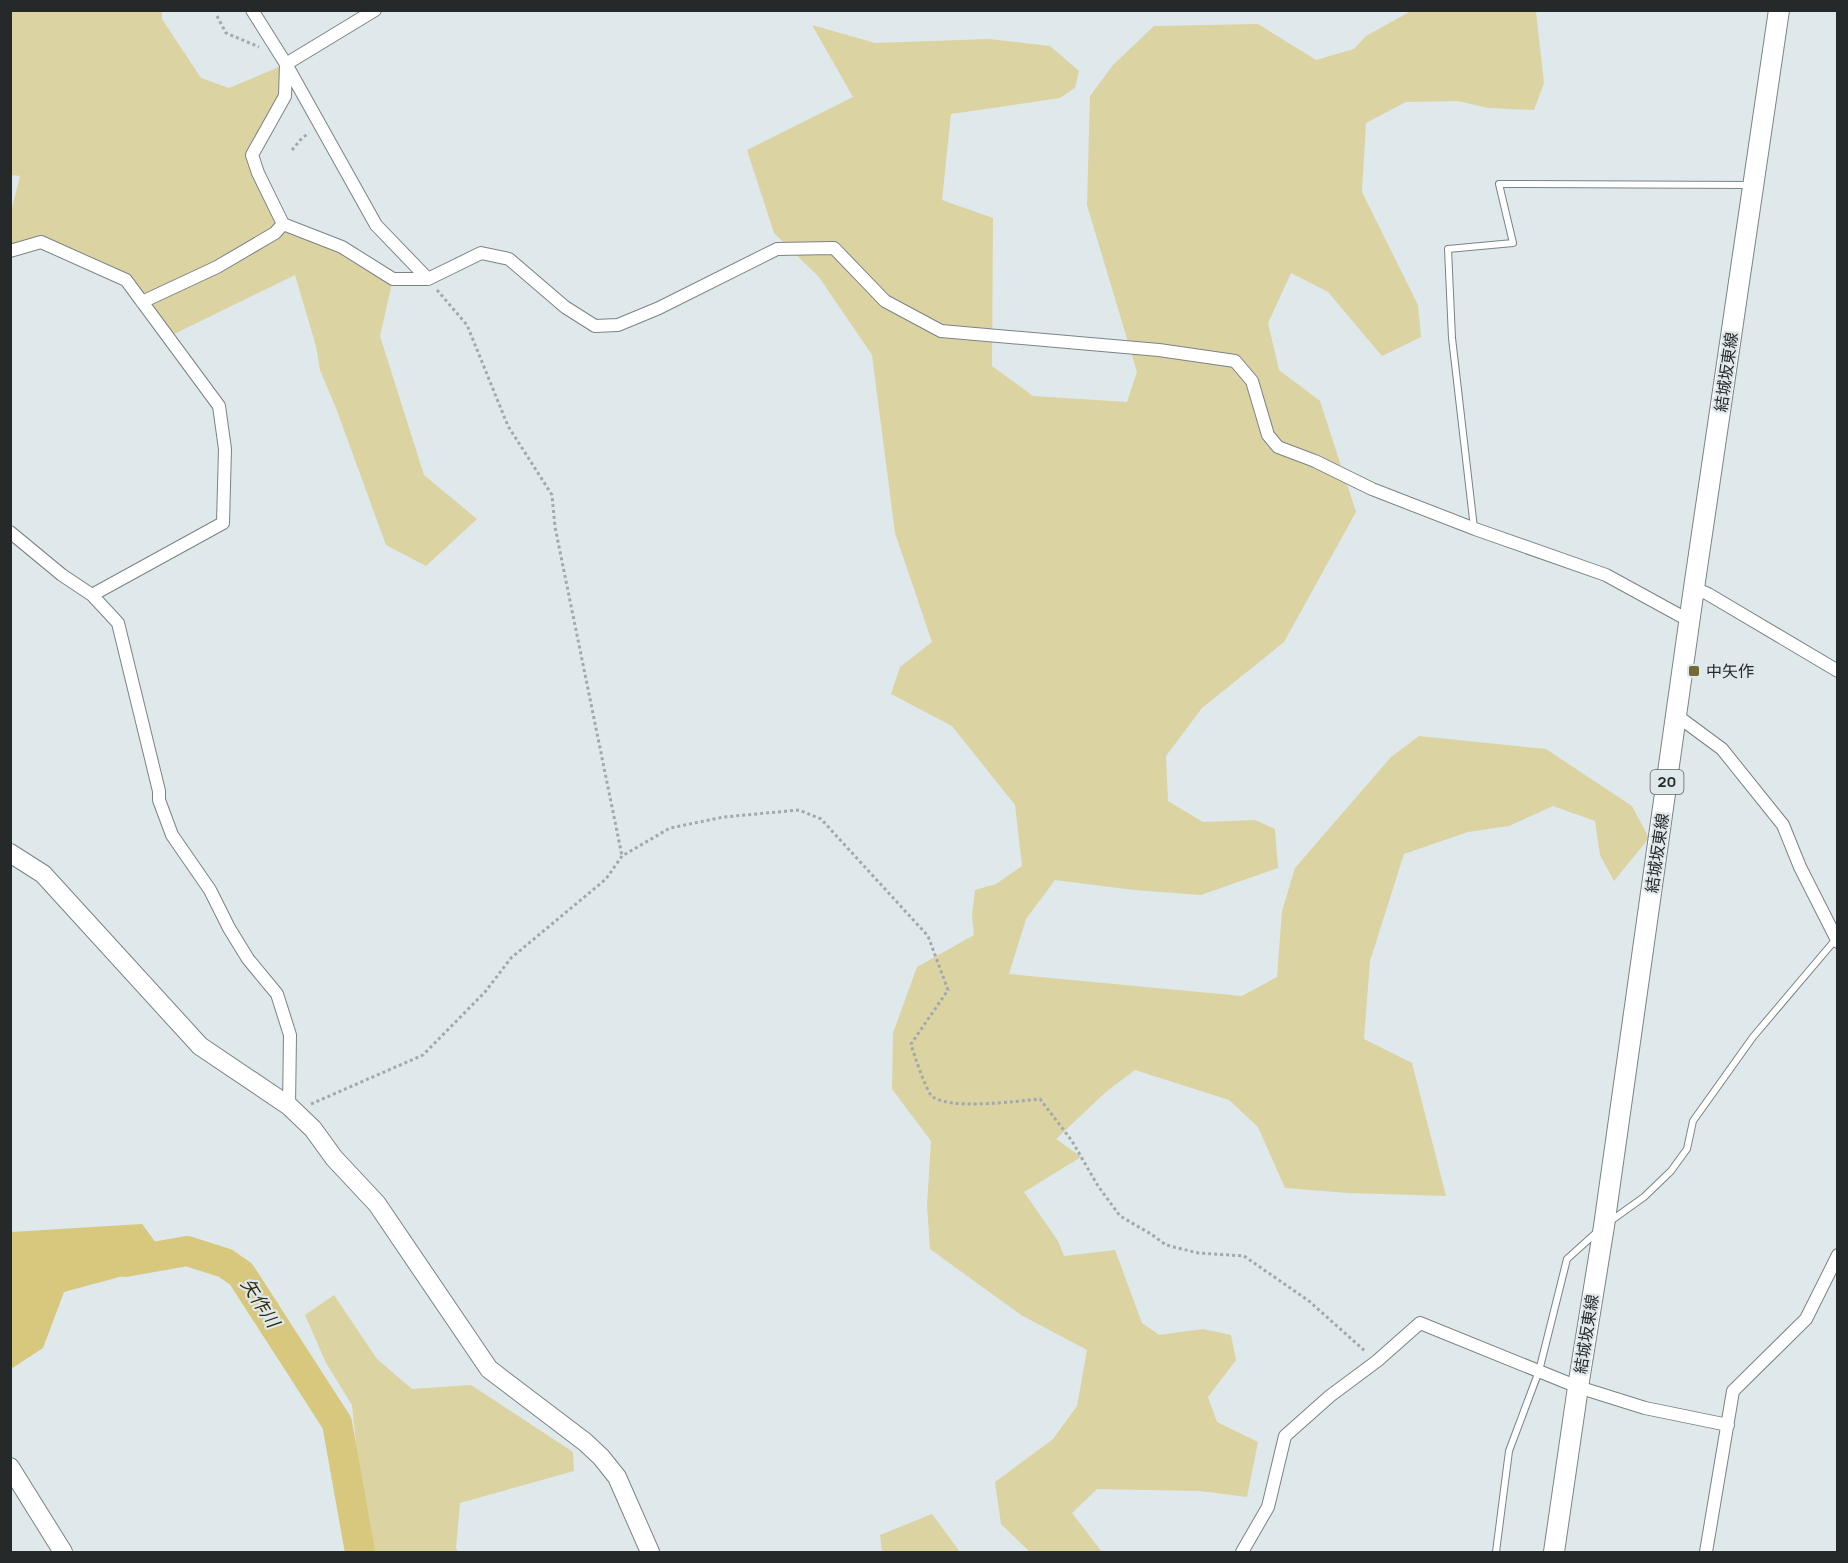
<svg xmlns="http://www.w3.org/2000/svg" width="1848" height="1563" viewBox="0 0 1848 1563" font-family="Manrope,'Noto Sans JP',sans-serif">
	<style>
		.green { fill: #dcd3a2 }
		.water { fill: #d7c87e }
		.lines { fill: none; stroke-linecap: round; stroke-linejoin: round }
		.river { stroke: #d7c87e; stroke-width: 30 }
		.lane-casing { stroke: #7b8385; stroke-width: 8 }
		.street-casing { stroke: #7b8385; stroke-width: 14 }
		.secondary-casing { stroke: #7b8385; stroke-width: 20 }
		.primary-casing { stroke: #7b8385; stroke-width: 22 }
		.path { stroke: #a2a9ac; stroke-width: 3; stroke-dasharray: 3 3; stroke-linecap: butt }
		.lane { stroke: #fff; stroke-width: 6 }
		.street { stroke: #fff; stroke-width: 12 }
		.secondary { stroke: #fff; stroke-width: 18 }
		.primary { stroke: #fff; stroke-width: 20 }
		.poi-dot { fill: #736935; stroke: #dfe8eb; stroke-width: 2 }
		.labels { text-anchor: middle; stroke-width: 4.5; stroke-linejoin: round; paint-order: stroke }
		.shield { fill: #dfe8eb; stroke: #5e6264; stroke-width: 1.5 }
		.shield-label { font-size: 15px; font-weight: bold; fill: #26292a }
		.street-label { font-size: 16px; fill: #26292a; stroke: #dfe8eb }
		.poi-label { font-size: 16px; fill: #26292a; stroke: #dfe8eb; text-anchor: start }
		.water-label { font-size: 18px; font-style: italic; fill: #312a09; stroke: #dfe8eb }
	</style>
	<rect width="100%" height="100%" fill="#dfe8eb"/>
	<path class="green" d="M1526,10L1536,12L1544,83L1534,110L1488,108L1458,101L1406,102L1366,123L1362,192L1418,305L1421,337L1382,356L1328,292L1291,273L1268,323L1279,370L1320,401L1356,512L1284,642L1202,708L1166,756L1168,801L1203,822L1255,820L1275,829L1278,868L1201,895L1134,890L1055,880L1026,919L1009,974L1242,996L1277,977L1282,911L1295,868L1391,757L1419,736L1546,749L1632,806L1649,838L1614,881L1600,855L1595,821L1553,806L1509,826L1468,832L1404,854L1370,961L1364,1039L1412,1063L1446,1196L1348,1193L1285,1188L1258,1127L1229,1100L1135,1070L1107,1091L1056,1139L1081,1157L1024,1192L1058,1241L1064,1256L1115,1250L1142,1323L1159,1335L1203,1329L1231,1335L1236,1360L1208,1397L1217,1422L1258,1442L1247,1497L1200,1491L1097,1489L1072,1513L1102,1552H1030L1001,1524L995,1482L1053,1439L1077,1406L1087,1350L1021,1315L930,1249L927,1205L931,1141L892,1089L893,1033L917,967L974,935L972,915L975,890L996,884L1022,866L1015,805L952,726L891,694L900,667L932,642L895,533L872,355L819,277L774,233L747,150L853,97L812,25L875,43L989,39L1050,46L1079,71L1075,88L1060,98L951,114L942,200L993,218L992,366L1033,396L1127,402L1137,372L1087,205L1090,96L1113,65L1154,26L1258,24L1316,60L1354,49L1366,36L1411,11Z
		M11,11H162V19L201,78L229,88L286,64L285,96L252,155L283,224L393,279L380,336L424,475L477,519L426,566L386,545L336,408L320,370L316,346L295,275L168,337L126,280L41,242L11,251V212L20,176L11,175Z
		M334,1295L377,1359L412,1389L471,1385L573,1452L574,1471L460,1503L456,1548L458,1552H367L352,1405L326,1363L305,1315Z
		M932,1514L960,1552H882L880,1535Z"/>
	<path class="water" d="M142,1224L171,1263L64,1292L43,1348L11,1369V1232Z"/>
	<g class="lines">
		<path class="river" d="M125,1262L187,1251L225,1263L241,1274L337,1423L360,1552"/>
		<g class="lane-casing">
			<path id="lane" d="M1474,528L1452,338L1448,249L1513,243L1499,184L1751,185
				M1609,1222L1644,1197L1671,1171L1687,1149L1693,1121L1753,1037L1836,939
				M1496,1552L1509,1451L1539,1371L1567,1259L1597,1232"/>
		</g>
		<g class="street-casing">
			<path id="street" d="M252,10L286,64L376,225L428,279
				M286,64L375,10
				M283,224L342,247L393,279H428L481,253L509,259L565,307L595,326L618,325L659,308L777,249L834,248L885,301L941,331L1159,350L1235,361L1252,381L1268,435L1278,447L1315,461L1372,489L1475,529L1606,575L1690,621
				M10,251L41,242L126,280L219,406L225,449L223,523L92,595
				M142,302L217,267L275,233L283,224L258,173L252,155L285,96L286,64
				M10,532L62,575L92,595L118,623L159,791V800L172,835L210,890L229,928L248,959L277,994L290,1035L289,1106
				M1694,588L1708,594L1838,671
				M1676,715L1722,749L1783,825L1800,867L1838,942
				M1242,1552L1268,1507L1285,1436L1330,1396L1377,1361L1420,1323L1578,1387L1645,1408L1728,1425
				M1706,1552L1733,1391L1806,1319L1838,1255"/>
		</g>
		<g class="secondary-casing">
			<path id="secondary" d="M10,853L43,874L200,1046L289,1106L313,1129L334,1158L377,1204L489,1369L585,1442L601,1457L617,1477L650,1552
				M10,1467L63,1552"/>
		</g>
		<g class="primary-casing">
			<path id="primary" d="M1554,1552L1578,1387L1604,1226L1694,588L1779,10"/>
		</g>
		<path class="path" d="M217,16L226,33L259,47
			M292,150L302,138L309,133
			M437,290L467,325L508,426L552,495L555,527L622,856
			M311,1104L423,1055L485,992L511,958L606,879L622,856L670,828L724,817L799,810L821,819L928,936L948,990L911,1044C914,1055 925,1087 931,1095C944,1111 1019,1101 1040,1099L1072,1141L1098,1186L1120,1216L1151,1234L1166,1245L1198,1253L1244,1256L1309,1301L1366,1352"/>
		<use href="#lane" class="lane"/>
		<use href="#street" class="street"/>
		<use href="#secondary" class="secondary"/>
		<use href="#primary" class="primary"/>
	</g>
	<rect class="poi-dot" x="1688" y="665" width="12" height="12" rx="3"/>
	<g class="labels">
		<rect class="shield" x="1650.5" y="770" width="33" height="24" rx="4.5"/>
		<g class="shield-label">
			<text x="1667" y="787">20</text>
		</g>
		<g class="street-label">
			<text transform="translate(1726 372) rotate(-82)" y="6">結城坂東線</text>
			<text transform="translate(1657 853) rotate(-82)" y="6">結城坂東線</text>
			<text transform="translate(1586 1334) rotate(-81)" y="6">結城坂東線</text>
		</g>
		<g class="poi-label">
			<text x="1706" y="677">中矢作</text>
		</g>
		<g class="water-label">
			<text transform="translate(260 1303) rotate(57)" y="6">矢作川</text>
		</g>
	</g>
	<rect width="1848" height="1563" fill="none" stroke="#26292a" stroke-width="24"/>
</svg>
